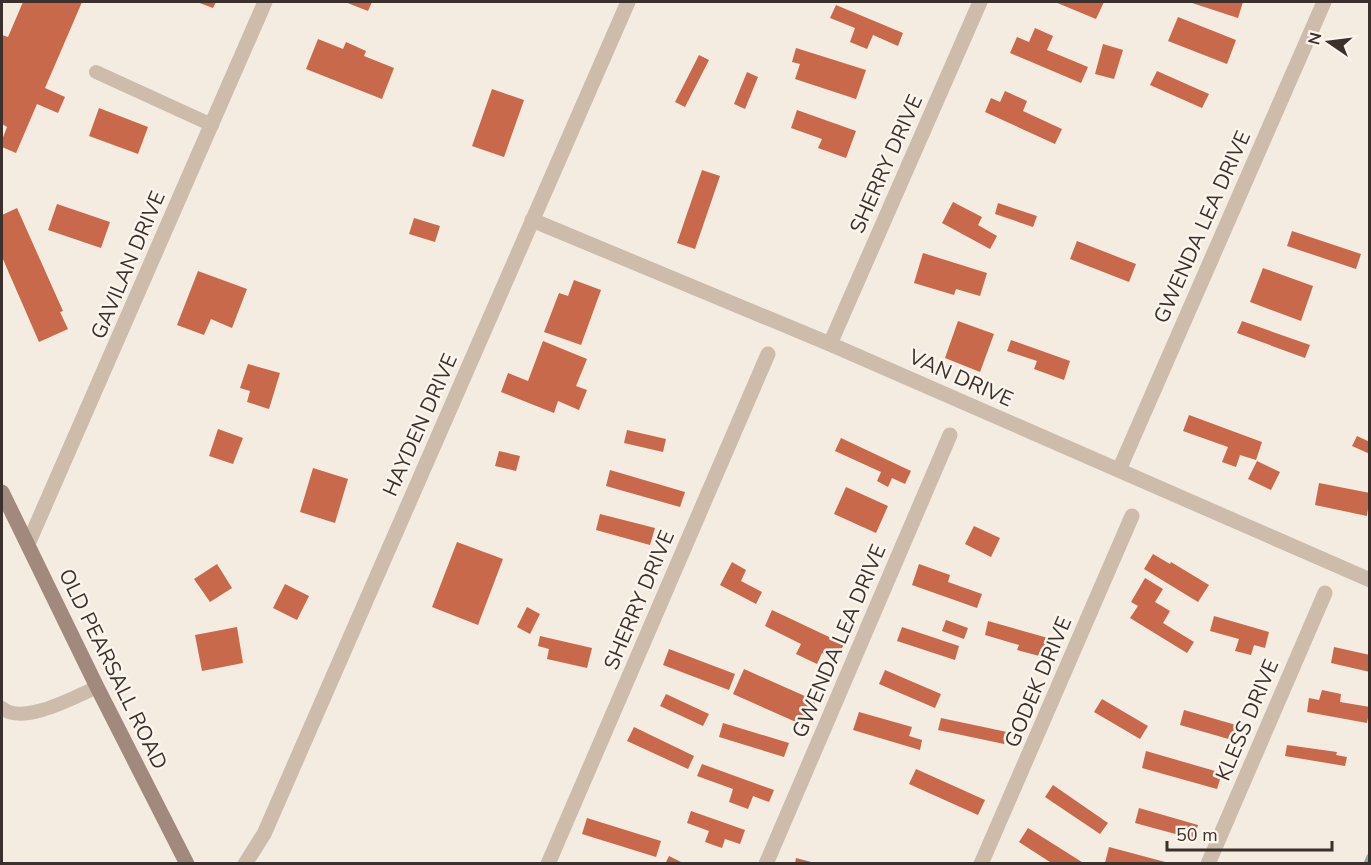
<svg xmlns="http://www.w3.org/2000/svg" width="1371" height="865" viewBox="0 0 1371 865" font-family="'Nunito Sans',sans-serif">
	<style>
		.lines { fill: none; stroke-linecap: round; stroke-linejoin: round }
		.stream { stroke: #7fb0b2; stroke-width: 7 }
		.building { fill: #c8694b }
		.lane { stroke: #cdbbac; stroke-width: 14 }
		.street { stroke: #cdbbac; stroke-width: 15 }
		.secondary { stroke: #a18a7d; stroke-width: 15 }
		.labels { text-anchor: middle; stroke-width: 5; stroke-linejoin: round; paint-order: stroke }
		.street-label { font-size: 21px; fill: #3b302b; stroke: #fbf5ee }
	</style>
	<rect width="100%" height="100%" fill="#f4ebe1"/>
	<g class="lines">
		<path class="stream" d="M1367,864L1370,857"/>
	</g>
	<path class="building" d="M23,2H82L45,88L65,97L58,113L37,104L16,153L2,147V140L7,127L2,124V35L8,37Z
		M197,2H216L213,8Z
		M345,2H372L368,11Z
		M1055,2H1104L1096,19Z
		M1189,2H1243L1238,18Z
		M836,5L903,33L898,46L873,35L867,49L850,42L855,28L830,18Z
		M1178,17L1236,40L1227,64L1168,41Z
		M1035,28L1053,36L1047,50L1088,67L1081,83L1010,53L1017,37L1029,42Z
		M318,39L343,49L346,42L366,51L364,56L394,68L382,99L306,69Z
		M1103,44L1123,50L1114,79L1095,74Z
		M796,48L866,70L856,99L795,79L800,64L792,62Z
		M699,55L709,60L685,107L675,102Z
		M1157,71L1209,94L1202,108L1150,85Z
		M747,72L758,77L745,109L734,104Z
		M492,89L524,100L504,157L472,146Z
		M1005,91L1027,101L1023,111L1062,129L1055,144L985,112L991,98L1000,102Z
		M99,108L148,127L138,154L89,136Z
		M797,110L856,131L846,158L818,148L822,139L791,128Z
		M702,170L720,176L695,249L677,243Z
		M953,202L982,217L978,225L997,236L990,249L942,223Z
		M998,203L1037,216L1033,227L995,214Z
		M57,204L110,222L101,248L48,230Z
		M17,208L63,311L60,312L68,329L39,342L2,257V215Z
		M414,218L440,226L435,242L409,234Z
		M1292,231L1361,254L1356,269L1287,246Z
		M1077,241L1136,264L1129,282L1070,259Z
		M923,253L987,273L980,296L956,289L954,295L914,283Z
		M1263,268L1313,286L1301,321L1250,302Z
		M198,271L247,289L232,328L211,319L204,335L177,325Z
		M574,280L601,290L581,345L544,332L559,293L568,296Z
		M958,321L994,334L980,372L945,358Z
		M1242,321L1310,345L1305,358L1237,333Z
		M1011,340L1070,361L1064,380L1034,369L1037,361L1007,351Z
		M543,341L587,359L576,386L587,390L579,410L558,401L554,413L501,392L508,373L528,381Z
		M248,364L280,373L269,409L247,402L250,391L240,388Z
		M1189,415L1262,442L1256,460L1240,455L1236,467L1222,462L1228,447L1183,431Z
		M218,429L243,438L233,464L209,456Z
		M627,430L666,439L663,452L624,443Z
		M1357,436L1370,442V454L1352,446Z
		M841,438L911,471L905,484L892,478L888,487L877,481L881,472L835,451Z
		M499,451L520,456L516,471L495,466Z
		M1257,461L1280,472L1271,490L1248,479Z
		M313,468L348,479L335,523L300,512Z
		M610,470L685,492L680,507L606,486Z
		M1319,483L1370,493L1367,516L1315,505Z
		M846,487L888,506L876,533L834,514Z
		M600,514L655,528L650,545L596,530Z
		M974,526L1000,538L991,557L965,544Z
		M457,542L503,559L478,625L432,607Z
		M1153,554L1170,564L1171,562L1209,585L1198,602L1144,569Z
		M732,562L746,570L741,581L762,592L756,604L720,585Z
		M217,564L232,588L210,602L194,579Z
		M919,564L950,575L948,582L982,594L977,608L912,585Z
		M1145,578L1163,589L1155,602L1170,611L1163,623L1194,642L1187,653L1130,618L1138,606L1131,602Z
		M285,584L309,596L297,620L273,608Z
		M527,607L540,614L530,634L517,627Z
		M772,610L844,644L836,660L822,653L817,664L796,654L801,644L765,626Z
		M1214,616L1269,632L1265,648L1254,645L1251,655L1235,651L1239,639L1210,631Z
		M946,620L968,628L964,639L942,631Z
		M988,621L1048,638L1043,657L1017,650L1019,645L985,635Z
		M237,627L243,663L202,671L195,635Z
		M902,627L959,646L955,660L897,641Z
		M540,636L592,648L587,668L547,659L549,649L538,646Z
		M1334,647L1370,655V672L1331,663Z
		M669,649L735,674L729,690L663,665Z
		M744,669L816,701L805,726L733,694Z
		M885,670L941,694L935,708L879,684Z
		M1322,690L1341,694L1340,702L1370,707L1367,723L1307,712L1309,698L1319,700Z
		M666,694L709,714L703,726L660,706Z
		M1102,699L1148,726L1140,739L1094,712Z
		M1184,710L1236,725L1232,740L1180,725Z
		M859,712L912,727L909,736L922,740L920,750L853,730Z
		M941,718L1007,732L1004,744L938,730Z
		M723,723L789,743L784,757L719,737Z
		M634,727L694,756L688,769L627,741Z
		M1287,745L1337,752L1336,755L1347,757L1345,766L1285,756Z
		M1146,751L1222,773L1217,789L1142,768Z
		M702,764L774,790L769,802L753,796L748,809L729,802L733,789L697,776Z
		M916,769L985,800L978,815L909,784Z
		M1053,785L1108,823L1100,834L1045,797Z
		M1139,808L1198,825L1194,839L1135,823Z
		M691,811L745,830L740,844L725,839L722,848L705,842L709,831L687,823Z
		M587,818L661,841L656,857L582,834Z
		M1028,828L1085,864H1053L1019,842Z
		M1109,847L1169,863V864L1105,863Z
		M669,856L685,864H665Z
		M796,858L815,863V864H795Z"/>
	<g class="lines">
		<path class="lane" d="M96,72L212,125
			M2,708C22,726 75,697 97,687"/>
		<path class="street" d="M532,220L830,344L1370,580
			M830,344L980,2
			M1119,470L1324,2
			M28,544L265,2
			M245,864L264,834L628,2
			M548,864L768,354
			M766,864L950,435
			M981,864L1132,516
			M1208,864L1325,593"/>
		<path class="secondary" d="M2,492L97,687L187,864"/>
	</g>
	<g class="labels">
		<g class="street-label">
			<text transform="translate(886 164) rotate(-66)" y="7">SHERRY DRIVE</text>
			<text transform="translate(1202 227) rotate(-66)" y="7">GWENDA LEA DRIVE</text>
			<text transform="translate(128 265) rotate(-67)" y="7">GAVILAN DRIVE</text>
			<text transform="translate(961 378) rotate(24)" y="7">VAN DRIVE</text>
			<text transform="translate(420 425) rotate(-66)" y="7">HAYDEN DRIVE</text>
			<text transform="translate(639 600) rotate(-67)" y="7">SHERRY DRIVE</text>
			<text transform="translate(839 641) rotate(-67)" y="7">GWENDA LEA DRIVE</text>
			<text transform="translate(113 669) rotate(64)" y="7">OLD PEARSALL ROAD</text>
			<text transform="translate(1038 682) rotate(-67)" y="7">GODEK DRIVE</text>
			<text transform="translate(1247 720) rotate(-67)" y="7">KLESS DRIVE</text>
		</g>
	</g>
	<rect width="1371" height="865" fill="none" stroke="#3b302b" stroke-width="6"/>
	<g transform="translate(1329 42) rotate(284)" stroke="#fbf5ee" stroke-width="4.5" paint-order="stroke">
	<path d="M0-4.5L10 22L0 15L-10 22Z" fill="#3b302b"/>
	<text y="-9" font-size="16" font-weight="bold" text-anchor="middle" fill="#3b302b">N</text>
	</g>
	<path d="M1167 841v9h165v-9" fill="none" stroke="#3b302b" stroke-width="3"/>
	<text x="1176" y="841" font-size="18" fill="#3b302b" stroke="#fbf5ee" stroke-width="4.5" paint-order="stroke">50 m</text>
</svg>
